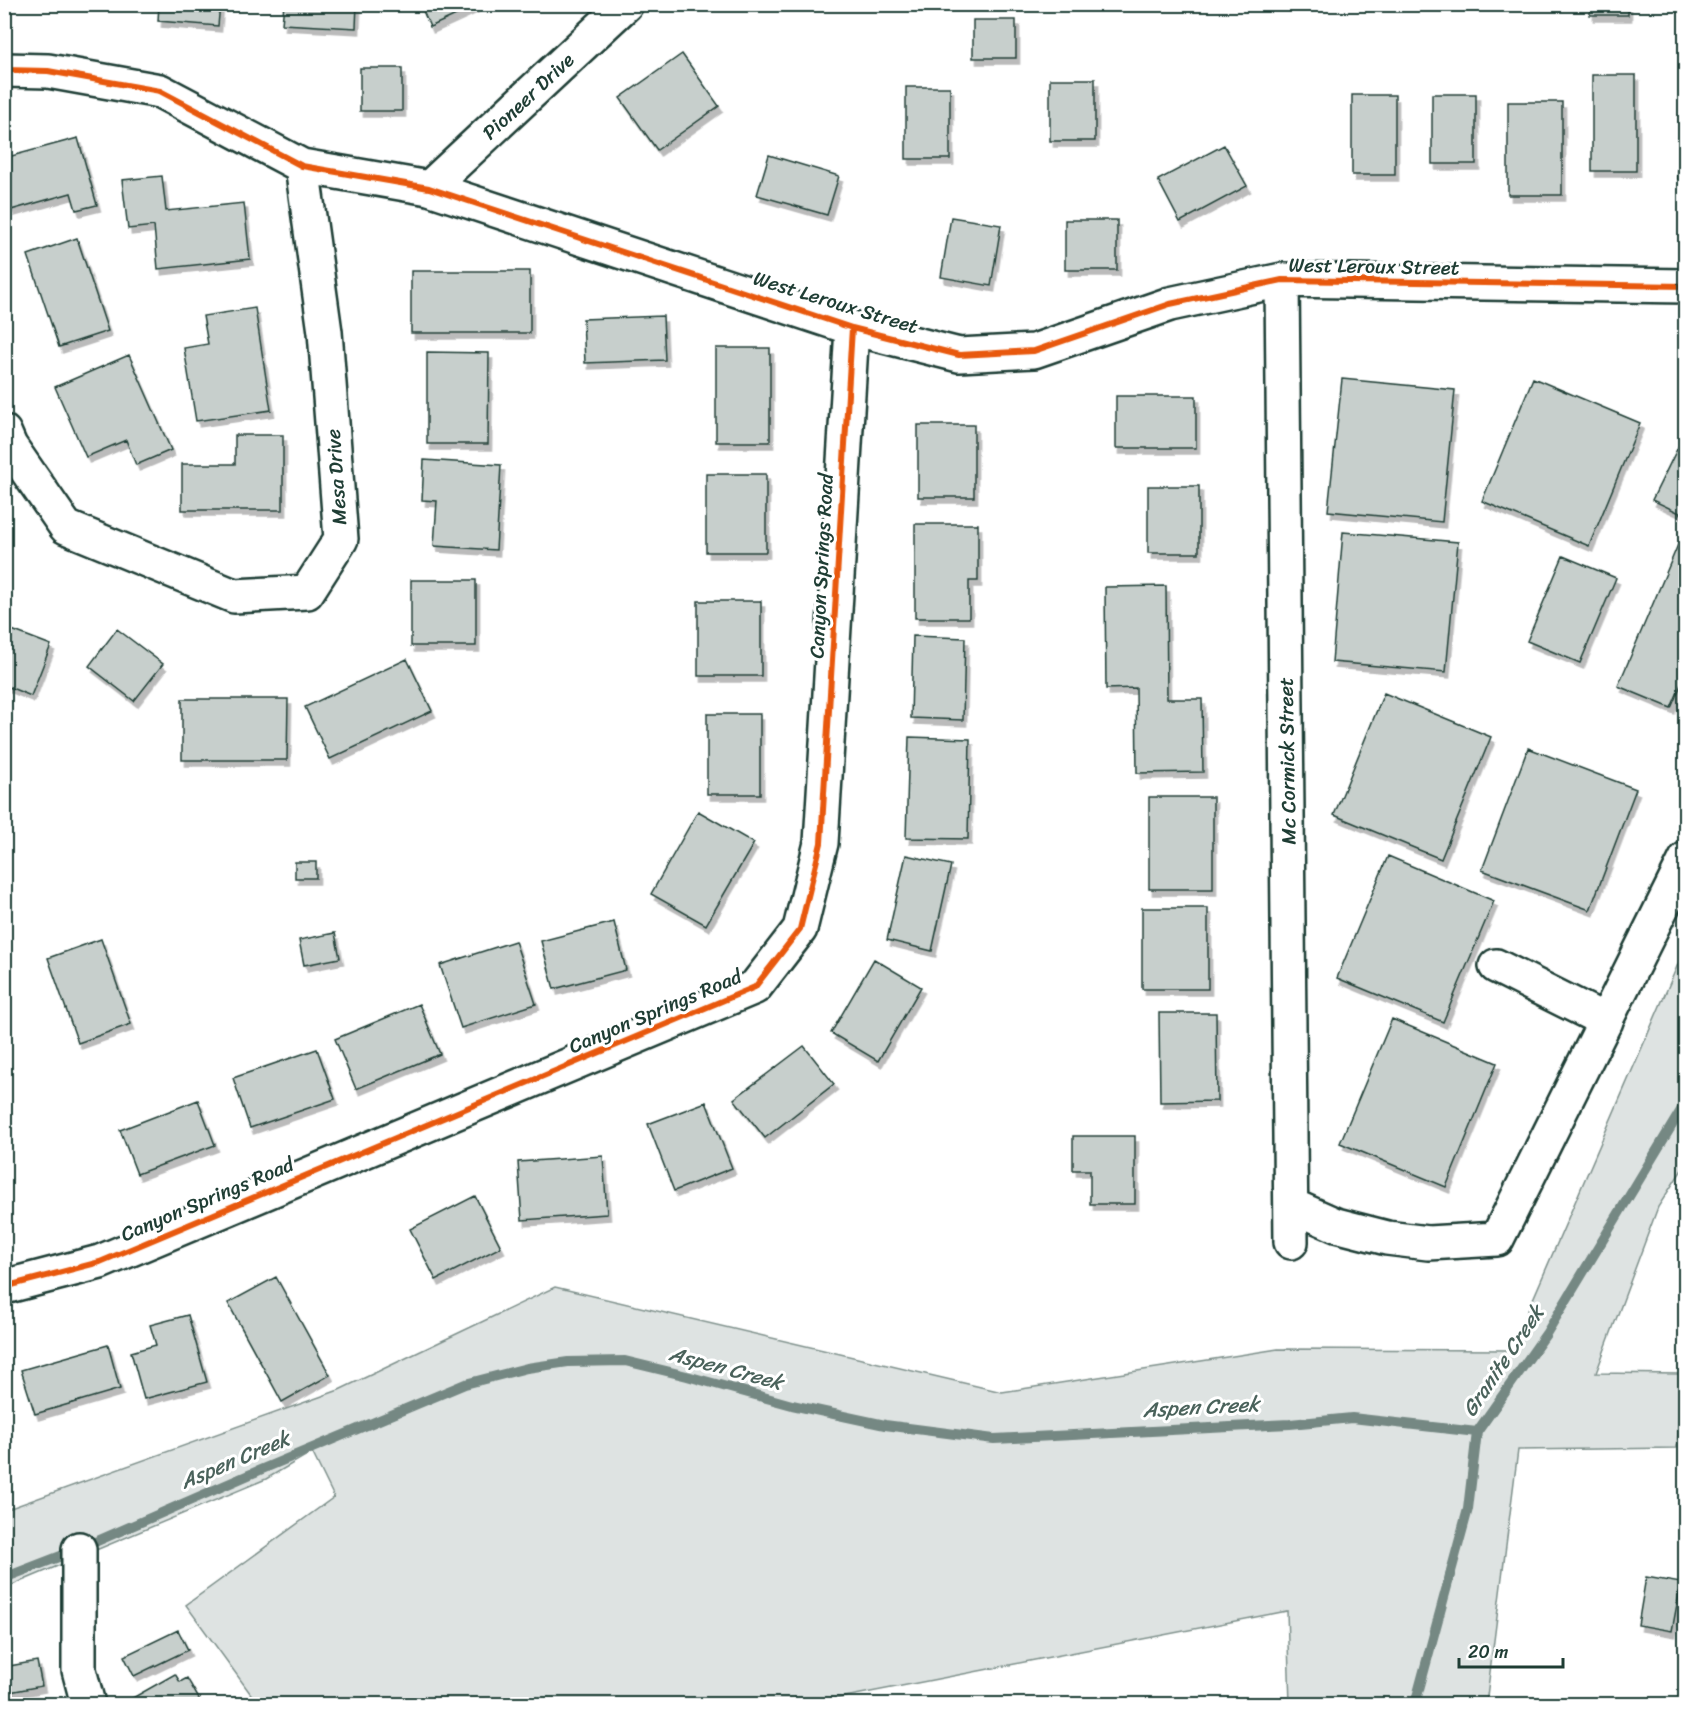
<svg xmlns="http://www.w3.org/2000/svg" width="1690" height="1709" viewBox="0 0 1690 1709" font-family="Sriracha,sans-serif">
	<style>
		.green { fill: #dee3e2; stroke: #7e908b; stroke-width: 1.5 }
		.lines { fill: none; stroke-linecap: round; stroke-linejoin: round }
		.stream { stroke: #758883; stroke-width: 10 }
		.building { fill: #c7cfcc; stroke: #1f3d34; stroke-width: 1.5; filter: url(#shadow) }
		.minor-casing { stroke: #1f3d34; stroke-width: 38 }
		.minor { stroke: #fff; stroke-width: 33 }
		.cycleway-casing { stroke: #fff; stroke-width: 10 }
		.cycleway { stroke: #e8590c; stroke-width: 6 }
		.labels { text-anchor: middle; stroke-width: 6; stroke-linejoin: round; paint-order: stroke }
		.street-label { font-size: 20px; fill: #1f3d34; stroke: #fff }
		.water-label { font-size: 21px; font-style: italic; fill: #4a625b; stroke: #fff }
	</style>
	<defs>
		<filter id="shadow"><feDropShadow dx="3.5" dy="6" stdDeviation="0" flood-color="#0004"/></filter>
	</defs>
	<rect width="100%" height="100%" fill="#fff"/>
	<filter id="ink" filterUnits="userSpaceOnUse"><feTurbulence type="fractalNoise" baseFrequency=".0167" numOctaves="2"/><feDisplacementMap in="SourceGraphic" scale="12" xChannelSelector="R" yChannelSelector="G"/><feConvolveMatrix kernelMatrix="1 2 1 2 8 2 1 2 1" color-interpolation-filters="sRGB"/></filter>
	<g filter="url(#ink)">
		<path class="green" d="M1685,948V1165L1658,1207L1596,1373L1681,1374L1677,1448L1518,1450L1486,1704H1290L1287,1611L809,1704H258L186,1605L334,1497L312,1452L266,1479L5,1588V1510L339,1390L555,1287L1002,1392L1278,1349L1511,1350Z"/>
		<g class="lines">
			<path class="stream" d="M4,1578L79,1549L260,1470L465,1384L527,1368L568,1362L625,1361L687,1376L792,1405L885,1425L994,1439L1290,1424L1352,1418L1477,1432
				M1415,1704L1468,1509L1477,1432L1546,1334L1686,1102"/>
		</g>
		<path class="building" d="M159,4H220L218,26L158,21Z
			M284,4H357L356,28L282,24Z
			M420,4H480L430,27Z
			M1590,4H1628V15H1590Z
			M973,20H1016V58H973Z
			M682,54L719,106L657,150L620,98Z
			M360,68H402V111H360Z
			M1592,75H1636V171H1592Z
			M1050,79H1095V141H1050Z
			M906,87H950V159H906Z
			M1432,94H1476V164H1432Z
			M1352,95H1395V175H1352Z
			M1508,102H1562V195H1508Z
			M1679,121H1686V179H1678Z
			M78,138L97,205L76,210L71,193L11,210L4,187V158Z
			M1224,145L1247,186L1180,222L1158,180Z
			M769,155L839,176L827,215L757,195Z
			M162,176L166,211L244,203L250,259L158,269L154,226L128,229L122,180Z
			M951,217L1001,225L991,286L941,277Z
			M1065,220H1117V270H1065Z
			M77,238L108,331L59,347L28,255Z
			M411,271H530V333H411Z
			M255,308L271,410L196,421L184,348L208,344L203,316Z
			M663,316L665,360L585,363L583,319Z
			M716,348H770V442H716Z
			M427,352L489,353L488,444H427Z
			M129,355L171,450L136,465L126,440L86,457L55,387Z
			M1533,378L1640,423L1589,546L1482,501Z
			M1342,379L1455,390L1442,522L1328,511Z
			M1116,396H1196V448H1116Z
			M918,425H974V497H918Z
			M1686,431V516L1652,500Z
			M235,435H283V510H182V464H235Z
			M424,460L501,465L496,550L434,546L437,501L422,500Z
			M706,474H766V552H706Z
			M1148,486H1199V553H1148Z
			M915,524H978V581H969V618H915Z
			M1343,532L1458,542L1446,672L1332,662Z
			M1680,540L1686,543V673L1671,708L1618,686Z
			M1563,556L1616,578L1580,663L1527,641Z
			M411,580H476V646H411Z
			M1166,586L1167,699H1202L1203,772L1137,773L1136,688L1106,689L1105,587Z
			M698,601H761V676H698Z
			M4,627L51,645L31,696L4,685Z
			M117,629L163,664L134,701L89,666Z
			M913,636L965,638L963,720L911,718Z
			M407,659L432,711L330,759L305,707Z
			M1384,693L1491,737L1441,859L1334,815Z
			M182,699H288L287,760H182Z
			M707,714H760V794H707Z
			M909,737L970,739L968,839L906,838Z
			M1528,748L1636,789L1590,910L1482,870Z
			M1149,797H1213V889H1149Z
			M698,811L754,843L706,925L651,894Z
			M906,855L951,865L932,951L887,940Z
			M1388,856L1494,901L1443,1022L1337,978Z
			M295,862H316V878H295Z
			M1142,908H1208V989H1142Z
			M614,922L626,970L554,989L541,941Z
			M335,933L340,958L304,965L299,940Z
			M101,939L131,1024L78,1043L48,958Z
			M515,941L536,1004L461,1028L440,965Z
			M874,959L921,987L878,1061L831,1033Z
			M419,1004L440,1054L356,1089L335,1039Z
			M1159,1013H1216L1217,1101L1160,1102Z
			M1392,1019L1497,1063L1446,1187L1340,1143Z
			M804,1046L834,1084L765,1138L734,1099Z
			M317,1049L335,1099L250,1128L233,1078Z
			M198,1100L215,1145L137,1174L120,1130Z
			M706,1102L732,1168L674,1191L648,1124Z
			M1073,1136H1135V1204H1090V1170H1073Z
			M603,1156L607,1214L522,1220L518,1162Z
			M475,1196L501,1247L436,1280L410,1229Z
			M276,1277L330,1375L282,1402L228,1303Z
			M188,1315L207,1382L144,1399L131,1352L156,1345L150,1325Z
			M108,1345L120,1389L35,1414L21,1370Z
			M1646,1577L1681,1583L1672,1631L1638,1625Z
			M178,1630L188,1650L134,1676L124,1656Z
			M37,1661L42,1686L4,1693V1667Z
			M175,1674L180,1682L187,1678L200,1701L194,1704H122Z"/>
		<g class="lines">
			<g class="minor-casing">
				<path id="minor" d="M4,70L48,71L160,91L302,166L429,188L852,328L959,355L1034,351L1170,304L1282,280L1686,286
					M429,188L626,4
					M1282,280L1291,1242
					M4,432L10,446L66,527L234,596L307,592L341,539L325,332L302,166
					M1496,966L1606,1021
					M1291,1205L1336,1225L1387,1238L1428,1243L1497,1239L1686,859
					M4,1287L100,1262L755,987L800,929L821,843L852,328
					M79,1549V1670L88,1704"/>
			</g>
			<use href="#minor" class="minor"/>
			<g class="cycleway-casing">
				<path id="cycleway" d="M4,70L48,71L160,91L302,166L429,188L852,328L959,355L1034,351L1170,304L1282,280L1686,286
					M4,1287L100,1262L755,987L800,929L821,843L852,328"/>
			</g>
			<use href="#cycleway" class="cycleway"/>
		</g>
	</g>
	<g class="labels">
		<g class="street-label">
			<text transform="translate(528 96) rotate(-43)" y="7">Pioneer Drive</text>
			<text transform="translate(1374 266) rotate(1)" y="7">West Leroux Street</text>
			<text transform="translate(836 302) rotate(17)" y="7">West Leroux Street</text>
			<text transform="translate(336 477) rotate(-94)" y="7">Mesa Drive</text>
			<text transform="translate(821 566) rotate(-87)" y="7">Canyon Springs Road</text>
			<text transform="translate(1287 761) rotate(-91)" y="7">Mc Cormick Street</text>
			<text transform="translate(655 1011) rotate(-23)" y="7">Canyon Springs Road</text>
			<text transform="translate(207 1199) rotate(-23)" y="7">Canyon Springs Road</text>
		</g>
		<g class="water-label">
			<text transform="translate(1503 1361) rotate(-56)" y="7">Granite Creek</text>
			<text transform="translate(726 1368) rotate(15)" y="7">Aspen Creek</text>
			<text transform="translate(1201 1407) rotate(-3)" y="7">Aspen Creek</text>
			<text transform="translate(235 1460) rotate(-23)" y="7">Aspen Creek</text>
		</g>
	</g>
	<rect width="1690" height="1709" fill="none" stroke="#fff" stroke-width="24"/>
	<rect x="12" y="12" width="1666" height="1685" fill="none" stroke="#1f3d34" stroke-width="2" filter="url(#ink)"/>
	<path d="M1459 1658v9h104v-9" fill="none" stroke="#1f3d34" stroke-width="3"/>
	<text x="1468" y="1658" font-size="18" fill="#1f3d34" stroke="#ffffff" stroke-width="4.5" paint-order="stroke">20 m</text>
</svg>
